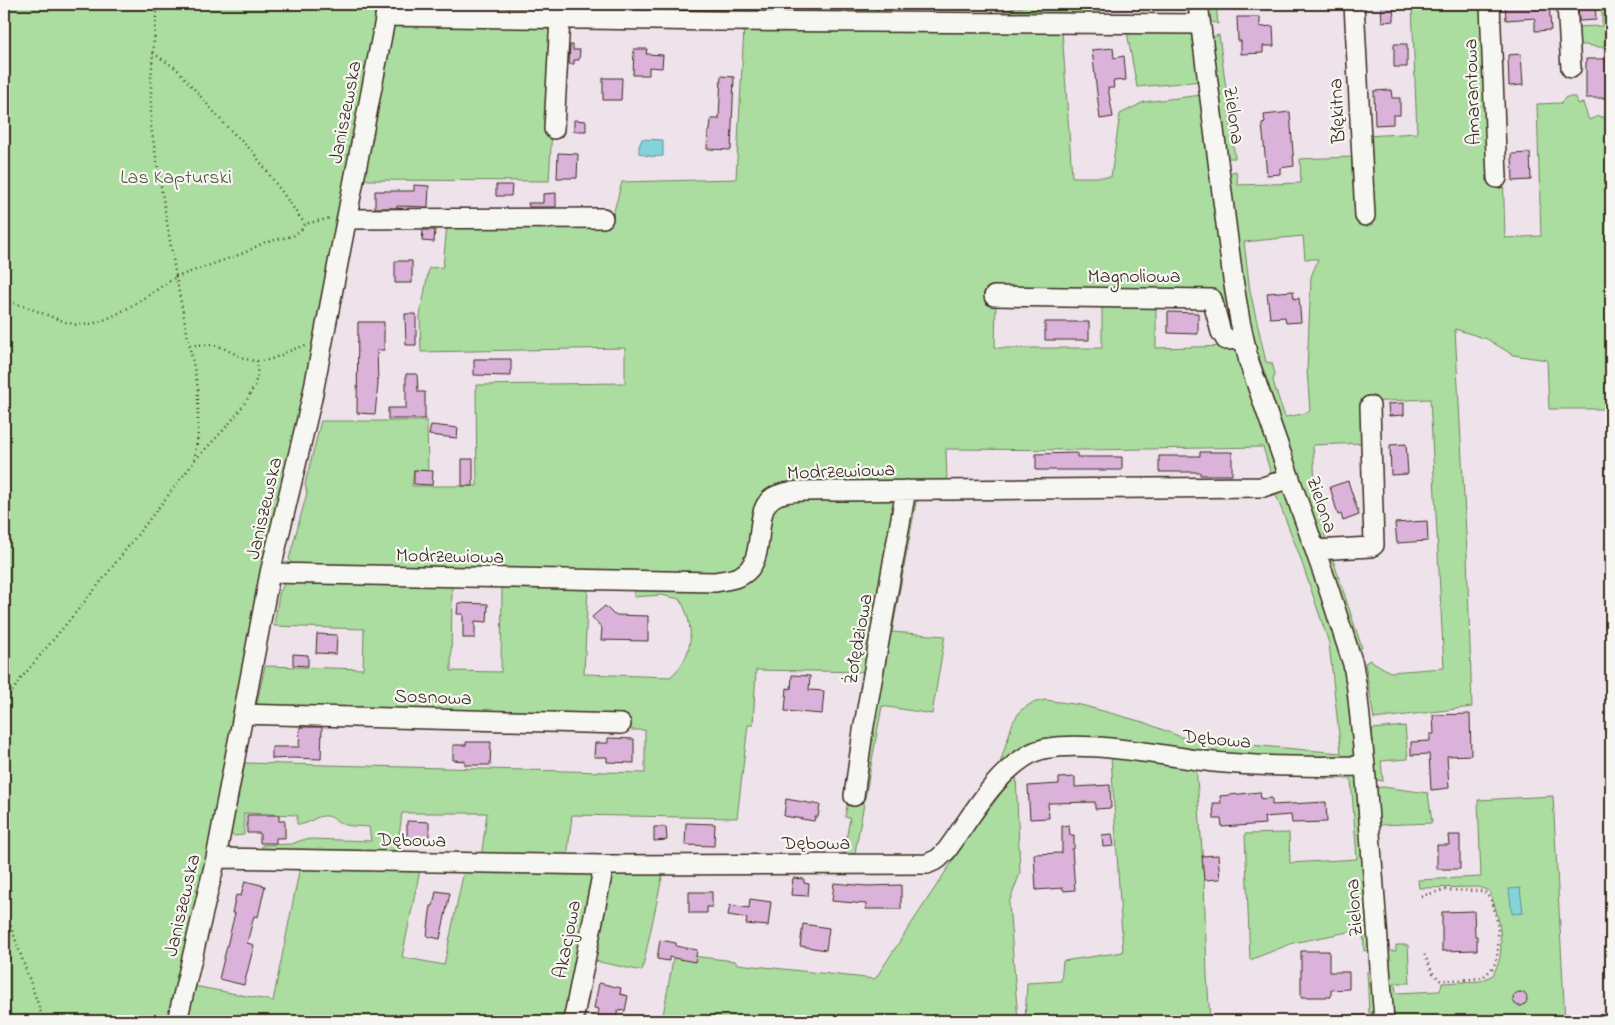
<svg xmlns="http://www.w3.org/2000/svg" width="1615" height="1025" viewBox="0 0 1615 1025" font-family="'Indie Flower',sans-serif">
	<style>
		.green { fill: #aadd9f; stroke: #72845e; fill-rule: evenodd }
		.water { fill: #83d4da; stroke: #66908f }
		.building { fill: #dbb3da; stroke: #3b2a1e }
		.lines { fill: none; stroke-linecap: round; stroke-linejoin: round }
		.minor-casing { stroke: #3b2a1e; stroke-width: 22 }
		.path { stroke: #3b2a1e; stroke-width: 2.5; stroke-dasharray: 1 4; stroke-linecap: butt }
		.minor { stroke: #f6f6f2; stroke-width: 19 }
		.labels { text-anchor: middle; stroke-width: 4.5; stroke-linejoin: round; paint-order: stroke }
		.street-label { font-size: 20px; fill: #3b2a1e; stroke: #f6f6f2 }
		.park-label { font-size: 20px; fill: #57573e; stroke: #f6f6f2 }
	</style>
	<rect width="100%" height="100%" fill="#eee2eb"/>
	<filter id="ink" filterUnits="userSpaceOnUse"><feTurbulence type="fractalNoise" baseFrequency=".02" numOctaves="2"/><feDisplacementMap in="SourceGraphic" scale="10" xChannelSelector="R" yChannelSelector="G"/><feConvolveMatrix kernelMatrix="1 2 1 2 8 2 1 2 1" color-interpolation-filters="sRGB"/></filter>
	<g filter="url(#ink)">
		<path class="green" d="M4,4H385L257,652L171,1021H4Z
			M451,4H786L784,17L450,8Z
			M817,4H841L839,18L817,17Z
			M855,4H887L884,19L853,18Z
			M1024,4H1100L1098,19L1004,16L1005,10L1023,7Z
			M1208,4H1216L1218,24L1210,21Z
			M1412,4H1485L1502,135L1505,238L1541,236L1537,104L1561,103L1566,97H1576L1578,104L1583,103L1589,120L1598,116L1611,119V409H1549L1547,360L1513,355L1487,339L1455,329L1467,553L1472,707L1374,719L1365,663L1370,660L1390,672L1444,668L1430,399L1364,402L1365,443L1313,445L1316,504L1327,543L1323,544L1260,360L1251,328L1242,279L1229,173L1236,171L1238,185L1301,183L1300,159L1352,157L1353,185L1369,172L1366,136L1417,133ZM1303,236L1305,259H1318L1311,277L1307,370L1310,411L1303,414L1285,417L1275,388L1273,380L1275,374L1272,363L1266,362L1250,291L1244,242Z
			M1602,4H1611V47H1597L1587,45H1582L1579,48L1572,27L1602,26Z
			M389,23L558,27L549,181L368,180L361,176Z
			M744,28L1062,30L1072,177H1111L1120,114L1144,102L1202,95L1233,333L1232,336L1213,293L996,301L995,348H1102V301H1156V348L1233,346L1239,350L1279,473L1272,477L1263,447L1086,450L946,449L947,485L767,492L763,495L894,496L896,505L869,672L756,670L753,725H748L737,818L572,815L567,858H481L487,813H402L397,851L262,849V845L292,844L302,840L311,839L371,841L369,827C360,826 348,827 341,823C334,820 331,815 323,816C313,817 308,826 297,824V815L244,813V835L234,836L230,833L245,763L645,773V730H631L630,720L255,712L265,666L363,669L364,629L274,626L279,594L286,580L452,585L451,671L501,672L502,586L588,587L584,674L670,677C695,657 695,625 680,599L661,595L634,597V589L297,572L289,559L307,493L305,484L321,421H427L428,471L414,470L412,486H477L476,385L625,383V348L421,352L420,316L429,268L443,267L447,225L611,222L622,182L736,179Z
			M1192,29L1202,81L1137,87L1127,32Z
			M1219,35L1235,158H1227L1212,37Z
			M1284,488L1343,655L1357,755L1352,760L1221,756L1058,738L1038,740L1024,749L996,776L1013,722L1021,710L1032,703L1045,700L1081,705L1143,722L1181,737L1238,744L1341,753L1329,643L1299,554L1276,495H1234Z
			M917,497L892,632L945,636L932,714L882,706L854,858L843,857L850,818L845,817L848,801L860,803L863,756L908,503Z
			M1331,554L1362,648L1359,649L1327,555Z
			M1405,726L1408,759L1381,761L1383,781L1376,780L1372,729Z
			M1111,756L1196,764L1204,880L1207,975L1210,1021H1025L1027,983L1061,981L1063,961L1123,952Z
			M1318,773L1353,774L1358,777L1367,899H1361L1362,906H1369L1373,949L1364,951L1363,929L1293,943L1250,960L1245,834L1289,833L1290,863L1357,859L1351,779L1316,778Z
			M1016,774L1020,873L1009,903L1018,1021H662L674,954L735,961L737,964L875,979L975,827Z
			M1383,787L1428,793L1432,823L1379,825L1376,788Z
			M1553,796L1565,1021H1394L1389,951H1396V945H1408L1410,983H1395L1396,993L1440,991L1442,983L1481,981L1493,975C1495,970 1499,963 1500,957C1503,936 1498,910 1489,891L1479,887L1419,888L1418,880L1481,877L1478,800Z
			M421,865L402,957L444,965L465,866L588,871L597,878L567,1021H181L189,985L273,1001L300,867Z
			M609,867L664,868L642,971L590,960Z
			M1367,971L1374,972L1377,1013H1369Z
			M1366,1015L1367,1021H1298V1017Z"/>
		<path class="water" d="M642,139L663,140V156C654,157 648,157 639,153V146Z
			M1520,888L1523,913L1512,914L1509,889Z"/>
		<path class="building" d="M1381,4H1393L1394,21L1382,22Z
			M1505,4H1549L1551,30L1535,31V18L1506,20Z
			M1578,4H1595L1596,20L1579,21Z
			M1237,17H1260V27L1273,26L1274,46H1263V53L1241,54V41H1238Z
			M1394,44H1407V67H1394Z
			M570,45H573V50H580L579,60H574V64H569Z
			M1113,48L1114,58L1124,56L1126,80L1113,81L1114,88H1108L1113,117L1100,119L1092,50Z
			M634,49H647L646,54L663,55L662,68L649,67V75H633Z
			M1521,54L1523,85L1509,86L1508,55Z
			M1586,59H1607V98H1586Z
			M721,76L734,77L731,150L707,149L708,131H710L711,119H719Z
			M603,78H622L621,100H603Z
			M1391,90L1392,98H1400V115H1393V124L1375,125L1374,91Z
			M1290,112L1294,166L1280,168V174L1267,175L1262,124L1265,123L1264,115Z
			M574,120L586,121V131H574Z
			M558,153L578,154L577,178H557Z
			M1530,153L1531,180L1513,181L1512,154Z
			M414,185L429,186L428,207L397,206V208H375V191H414Z
			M496,185H512L511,196H496Z
			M556,193V207H529L528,203H543V194Z
			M423,230H435L434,242L422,241Z
			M395,261H412V283H395Z
			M1293,291L1294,299L1299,298L1301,322L1286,323L1285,317L1270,318L1267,293Z
			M1168,312L1198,313V334L1168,333Z
			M405,314H416V345H406Z
			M358,322H384V350H377L378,384L375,414L357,413Z
			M1045,322H1089V340H1045Z
			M474,359H511V376L474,375Z
			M406,374H417L418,392H425V419H388V408H406Z
			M1404,403V415L1389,416L1388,404Z
			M431,425L458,428L457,438L429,435Z
			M1406,444L1408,474L1391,475L1390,445Z
			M1200,452H1232V475H1200V472H1159V456H1200Z
			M1077,453V457H1122V470H1036V454Z
			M462,459H473V486H462Z
			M414,470L433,471L432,485L414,484Z
			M1348,481L1359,515L1343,521L1341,514L1338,515L1330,487Z
			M1427,521L1428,541L1397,543L1395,523Z
			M458,603L488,604L487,622L475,621V638H463V614H457Z
			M605,606L614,615L648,616V641L601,640L602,628L592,617Z
			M317,634L337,635L336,654L316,653Z
			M293,654L308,655V666L293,665Z
			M792,675L810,676L809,690L824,691L822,714L785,711L787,688L791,689Z
			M1470,714L1471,755L1447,756L1449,788L1431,790L1429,754L1411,755V742L1430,741V734H1434L1433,715Z
			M300,727H322L321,759L292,758L272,759V747H299Z
			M608,738L634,739V763L607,762V757H594L595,743H608Z
			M466,742H491L490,765H465V761L453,760V745H466Z
			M1075,777V787L1110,785L1111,808L1095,809V802L1048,803L1049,818L1030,819L1028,786L1059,784V778Z
			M1260,792L1261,799L1272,798V805L1326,802L1327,822L1292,823L1291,815L1264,817L1265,824L1222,827L1221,819H1214L1213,803H1221L1220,796Z
			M786,799L820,805L818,817H815L814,821L784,816Z
			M247,815H279V821H285V838H276V843H260V833H247Z
			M407,821L429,822V841L407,840Z
			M686,823L715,824L714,846L685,845Z
			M1069,825L1070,835H1074V849H1072L1075,890L1064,891L1063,888L1036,890L1034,854L1062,853V826Z
			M654,827H666L667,840L654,841Z
			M1112,834L1114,846L1103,847L1102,835Z
			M1448,835H1460V869H1437V845H1449Z
			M1218,855L1220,879L1204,880L1202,856Z
			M793,878L804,879V883L809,884L808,896L791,895Z
			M245,881L265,886L258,917L254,916L247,943L254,945L244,985L219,979L235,913H232L236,895L241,896Z
			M834,883L867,886L901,885V909H866V904L832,901Z
			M436,891L450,893L440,939L427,936L430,912L431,906H433Z
			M689,892H712V907H707V913H689Z
			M750,899L771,902L768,926L746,924L747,918L728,915L730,905L749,908Z
			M1474,911L1475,936H1477V950L1442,951V912Z
			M803,924L829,928L826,950L800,946Z
			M660,940L676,943V946L697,950L695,962L669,957V961L657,959Z
			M1301,951H1329V972H1349V989L1331,990V997H1301Z
			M599,983L621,988L620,994L628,996L625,1011L618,1010L615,1021H597L599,1009L594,1008Z
			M1513 999a7 7 0 1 1 14 0a7 7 0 1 1-14 0Z"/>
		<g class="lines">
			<g class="minor-casing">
				<path id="minor" d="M1198,4L1233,279L1240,321L1249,362L1328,587L1353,664L1357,689L1365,766L1384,1021
					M1354,4L1365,216
					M1490,4L1497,178
					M1567,4L1571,68
					M385,16L719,21L1200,24
					M554,129L560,18
					M347,219L603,218
					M994,296L1212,299L1221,332L1226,340L1244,339
					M1315,550L1371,547L1374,545L1370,406
					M270,573L715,582C724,580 734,580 742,575C771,558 748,506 778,495C793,489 820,491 836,491L1263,487L1290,478
					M243,714L621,724
					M854,796L863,731L906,490
					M216,858L604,865L927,864L938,859L947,850C972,816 993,775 1030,754C1064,734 1173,758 1214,762C1264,767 1315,767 1365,766
					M177,1021L216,858L270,573L312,398L388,4
					M573,1021L604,865"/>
			</g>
			<path class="path" d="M153,53L177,69L226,126L253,152L305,224
				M4,301C28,305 50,318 73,324C101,332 152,292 176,277L151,127V78L157,4
				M190,345C199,345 209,344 218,346C232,351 243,361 259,361C277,361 290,347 307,346
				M195,460C215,438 247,410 256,380C258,374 257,367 257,361
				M4,704L19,681L96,588L194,462L198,433V388L176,277L244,253L265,242L293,236L301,230L305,224L331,218
				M1421,896L1444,890L1483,891C1498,899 1501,944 1496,960C1495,966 1488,974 1482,977C1477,980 1448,980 1440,980L1432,972L1423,951
				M4,907L44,1021"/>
			<use href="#minor" class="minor"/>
		</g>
	</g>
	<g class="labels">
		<g class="street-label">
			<text transform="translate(1471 92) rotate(-92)" y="7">Amarantowa</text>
			<text transform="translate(1336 111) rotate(-93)" y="7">Błękitna</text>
			<text transform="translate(344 112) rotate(-79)" y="7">Janiszewska</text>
			<text transform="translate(1235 115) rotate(82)" y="7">Zielona</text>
			<text x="1134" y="282">Magnoliowa</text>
			<text transform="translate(841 470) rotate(-2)" y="7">Modrzewiowa</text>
			<text transform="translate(1323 504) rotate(71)" y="7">Zielona</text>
			<text transform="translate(263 508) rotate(-77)" y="7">Janiszewska</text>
			<text transform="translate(450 555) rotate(1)" y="7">Modrzewiowa</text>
			<text transform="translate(857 639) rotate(-80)" y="7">Żołędziowa</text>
			<text transform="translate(433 696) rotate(2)" y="7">Sosnowa</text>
			<text transform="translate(1217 738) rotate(5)" y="7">Dębowa</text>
			<text transform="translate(412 839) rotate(1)" y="7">Dębowa</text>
			<text x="816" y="849">Dębowa</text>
			<text transform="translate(181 905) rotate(-77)" y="7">Janiszewska</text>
			<text transform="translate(1353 908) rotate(-94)" y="7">Zielona</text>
			<text transform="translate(566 939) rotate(-79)" y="7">Akacjowa</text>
		</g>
		<g class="park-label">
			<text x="176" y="183">Las Kapturski</text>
		</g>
	</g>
	<rect width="1615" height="1025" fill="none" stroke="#f6f6f2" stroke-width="20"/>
	<rect x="10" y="10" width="1595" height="1005" fill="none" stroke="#3b2a1e" stroke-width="2" filter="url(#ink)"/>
</svg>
